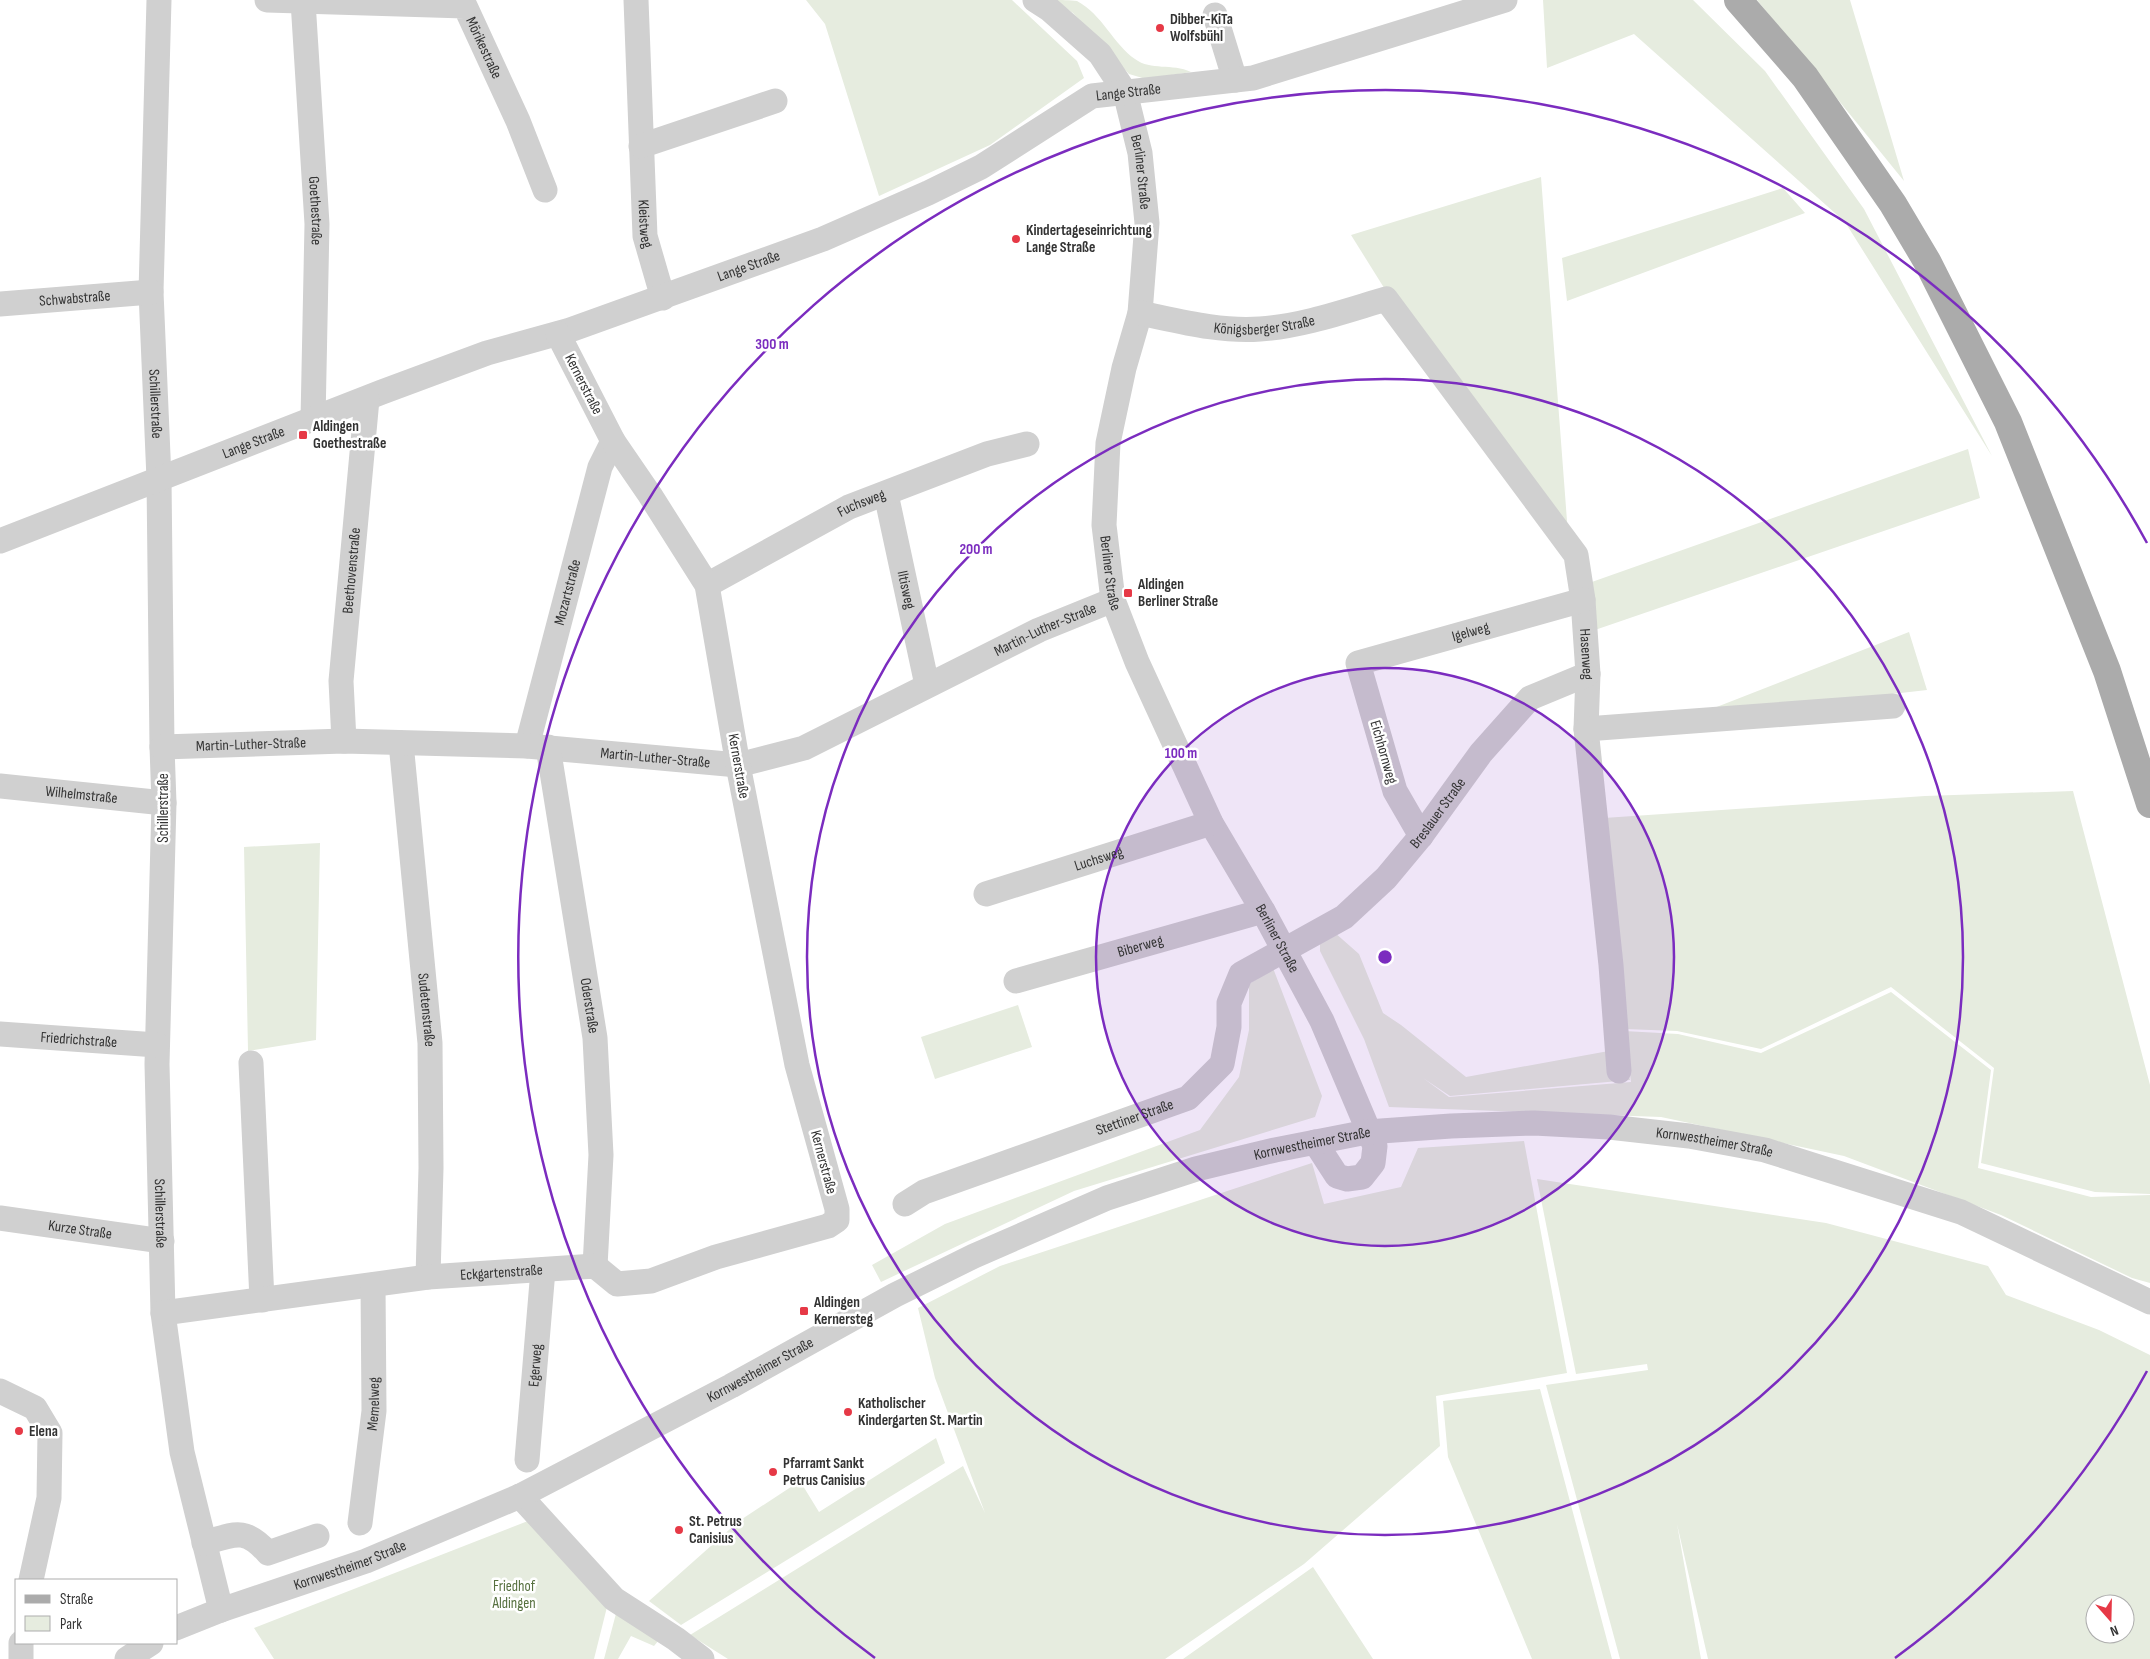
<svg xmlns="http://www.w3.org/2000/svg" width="2150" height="1659" viewBox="0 0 2150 1659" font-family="'Sofia Sans Condensed',sans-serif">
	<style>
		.green { fill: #e6ecdf; fill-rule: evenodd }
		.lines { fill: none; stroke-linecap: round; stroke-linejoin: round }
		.minor { stroke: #d0d0d0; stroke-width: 25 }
		.major { stroke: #ababab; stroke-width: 28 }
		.ring { fill: none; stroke: #7b2cbf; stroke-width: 2.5 }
		.poi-dot { fill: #e63946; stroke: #fff; stroke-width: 2 }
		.labels { text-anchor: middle; stroke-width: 5; stroke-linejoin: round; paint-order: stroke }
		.poi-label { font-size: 15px; font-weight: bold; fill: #333; stroke: #fff; text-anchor: start }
		.street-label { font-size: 15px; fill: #333; stroke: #fff }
		.park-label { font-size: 15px; fill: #56703f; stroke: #fff }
		.centre { fill: #7b2cbf; stroke: #fff; stroke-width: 2.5 }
		.ring-label { font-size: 15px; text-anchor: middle; font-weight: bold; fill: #7b2cbf; stroke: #fff; stroke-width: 5; stroke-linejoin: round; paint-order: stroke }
	</style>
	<rect width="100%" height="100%" fill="#fff"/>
	<path class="green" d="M806,0H1012L1077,61L1084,78L990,145L879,196L825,24Z
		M1054,0C1060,0 1071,0 1077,1C1102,14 1114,45 1135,59C1151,71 1172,63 1191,72L1146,79L1129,74L1073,13Z
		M1543,0H1693L1765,71L1864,209L1992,456L1845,222L1634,34L1547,68Z
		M1757,0H1850L1904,181Z
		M1541,177L1568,534L1386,291L1351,235Z
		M1783,188L1805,213L1567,301L1562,258Z
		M1968,449L1980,498L1592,631L1589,583Z
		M1909,632L1927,690L1691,717Z
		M2073,791L2150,1085V1194L2095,1192L1981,1163L1994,1068L1891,987L1761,1049L1677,1031L1625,1029L1604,818L1925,796Z
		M320,843L316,1040L248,1051L244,847Z
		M1334,932L1359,954L1383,1013L1401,1025L1466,1077L1625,1048L1630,1080L1450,1096L1423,1078L1449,1097L1631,1082L1624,1031L1678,1034L1761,1053L1891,992L1991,1070L1978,1168L2091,1197L2150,1195V1283L2132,1278L2001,1215L1844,1156L1661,1117L1389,1107L1364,1039L1320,951V940Z
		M1273,968L1322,1096L1315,1117L1074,1191L881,1282L872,1265L945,1224L1200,1130L1239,1077L1249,1030V984Z
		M1018,1005L1032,1047L935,1079L921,1037Z
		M1524,1141L1567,1373L1436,1396L1440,1446L1304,1564L1165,1659H728L690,1635L963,1466L985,1513L935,1378L918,1308L1000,1266L1312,1163L1324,1204L1401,1187L1418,1148Z
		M1537,1179L1826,1223L1988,1266L2006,1295L2099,1330L2150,1355V1659H1708L1677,1524L1701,1659H1620L1546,1385L1648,1370L1647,1364L1576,1374ZM2095,1604H2125V1634H2095Z
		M1540,1389L1612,1659H1532L1448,1457L1443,1401Z
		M936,1438L945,1463L681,1625L649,1601L739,1521L800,1481L819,1512Z
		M533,1519L608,1603L594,1659H274L254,1628Z
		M1313,1567L1373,1659H1183Z
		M618,1606L663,1635L654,1646L631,1636L618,1659H604Z"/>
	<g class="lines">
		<g class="minor">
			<path id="s1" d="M159,0L151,292L159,479L162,747L164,803L157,1064L163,1313L182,1452L221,1610"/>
			<path id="s2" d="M267,0L465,6L518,121L545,190"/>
			<path id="s3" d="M636,0L645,236L663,298"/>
			<path id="s4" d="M1035,0L1049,9L1100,54L1125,92L1140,153L1147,223L1140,313L1124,368L1108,443L1104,525L1113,600L1137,662L1211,823L1263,911L1322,1021L1375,1146L1373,1163L1362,1177L1347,1179L1337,1176L1315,1142"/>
			<path id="s5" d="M303,1L317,224L313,420"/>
			<path d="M1215,15L1235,80"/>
			<path d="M641,146L775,101"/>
			<path id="s6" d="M0,304L151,292"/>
			<path id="s7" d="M1140,313C1179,321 1220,332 1260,329C1303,326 1345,311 1386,299L1576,555L1583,600L1588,674L1586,729L1611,965L1619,1071"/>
			<path id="s8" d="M886,494L927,685"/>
			<path id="s9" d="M0,541L382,392L487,353L570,330L823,239L928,193L981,167L1092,96L1253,78L1505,0"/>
			<path id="s10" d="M707,585L849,507L987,454L1027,444"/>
			<path d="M1586,729L1893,706"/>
			<path id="s11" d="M344,741L341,681L367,399"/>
			<path id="s12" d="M401,743L430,1043L431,1168L428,1277"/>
			<path id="s13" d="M527,746L600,467L613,441"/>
			<path id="s14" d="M162,747L344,741L527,746L738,765L804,748L1039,630L1113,600"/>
			<path id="s15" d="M548,747L595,1038L601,1155L595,1266"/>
			<path id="s16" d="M0,786L164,803"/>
			<path id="s17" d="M1421,836L1395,791L1358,663L1583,600"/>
			<path id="s18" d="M986,894L1211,823"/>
			<path id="s19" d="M1016,981L1263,911"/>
			<path id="s20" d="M0,1034L157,1045"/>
			<path d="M251,1063L262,1300"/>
			<path id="s21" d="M905,1204L924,1192L1188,1098L1222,1064L1229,1027V1003L1241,974L1344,917L1386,878L1421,836L1481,753L1530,698L1588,674"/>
			<path id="s22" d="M0,1218L162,1241"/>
			<path id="s23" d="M163,1313L428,1277L595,1266L617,1284L651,1281L716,1257L828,1226L837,1220V1209L797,1065L738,765L707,585L650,495L613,441L558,334"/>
			<path d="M0,1391L35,1408L50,1433L49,1498L31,1580"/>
			<path id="s24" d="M527,1460L543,1270"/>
			<path d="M520,1496L614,1599L676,1639L702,1659"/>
			<path id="s25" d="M360,1523L374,1411L373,1285"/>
			<path d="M204,1543C235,1534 245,1527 268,1553L317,1536"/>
			<path id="s26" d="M176,1628L221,1610L366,1561L520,1496L731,1386L895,1295L974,1256L1107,1198L1196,1169L1275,1150L1367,1132L1451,1126L1534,1123L1609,1127L1689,1136L1765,1150L1961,1212L2150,1302"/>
			<path d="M21,1659V1643"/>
			<path d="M127,1659L151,1643"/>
		</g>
		<path class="major" d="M1738,0L1805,77L1893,204L1928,263L2008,422L2107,671L2150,804"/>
	</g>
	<circle cx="1385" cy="957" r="289" fill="#7b2cbf" fill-opacity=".12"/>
	<g class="ring">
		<circle cx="1385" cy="957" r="289"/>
		<circle cx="1385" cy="957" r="578"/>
		<path d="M2147 1371A867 867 0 0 1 1895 1658M875 1658A867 867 0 1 1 2147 543"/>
	</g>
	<g class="poi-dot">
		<circle cx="1160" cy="28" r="5"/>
		<circle cx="1016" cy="239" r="5"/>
		<rect x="298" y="430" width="10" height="10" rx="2.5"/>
		<rect x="1123" y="588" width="10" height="10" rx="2.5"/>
		<rect x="799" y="1306" width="10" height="10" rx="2.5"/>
		<circle cx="848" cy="1412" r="5"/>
		<circle cx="19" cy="1431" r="5"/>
		<circle cx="773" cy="1472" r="5"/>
		<circle cx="679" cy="1530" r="5"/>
	</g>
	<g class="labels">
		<g class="poi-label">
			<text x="1170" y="24">Dibber-KiTa<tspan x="1170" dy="17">Wolfsbühl</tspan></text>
			<text x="1026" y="235">Kindertageseinrichtung<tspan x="1026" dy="17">Lange Straße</tspan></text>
			<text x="313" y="431">Aldingen<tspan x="313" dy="17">Goethestraße</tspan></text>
			<text x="1138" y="589">Aldingen<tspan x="1138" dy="17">Berliner Straße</tspan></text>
			<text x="814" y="1307">Aldingen<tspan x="814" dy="17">Kernersteg</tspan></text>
			<text x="858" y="1408">Katholischer<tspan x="858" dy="17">Kindergarten St. Martin</tspan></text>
			<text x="29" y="1436">Elena</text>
			<text x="783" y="1468">Pfarramt Sankt<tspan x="783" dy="17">Petrus Canisius</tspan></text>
			<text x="689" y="1526">St. Petrus<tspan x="689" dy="17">Canisius</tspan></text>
		</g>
		<g class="street-label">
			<text dy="5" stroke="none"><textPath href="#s2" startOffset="244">Mörikestraße</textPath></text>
			<text dy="5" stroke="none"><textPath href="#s9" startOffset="1219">Lange Straße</textPath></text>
			<text dy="5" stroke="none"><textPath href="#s4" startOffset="212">Berliner Straße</textPath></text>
			<text dy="5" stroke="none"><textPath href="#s5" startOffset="210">Goethestraße</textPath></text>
			<text dy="5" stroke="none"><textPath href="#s3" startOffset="224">Kleistweg</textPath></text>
			<text dy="5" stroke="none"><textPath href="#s9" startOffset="798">Lange Straße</textPath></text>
			<text dy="5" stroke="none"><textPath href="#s6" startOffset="75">Schwabstraße</textPath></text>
			<text dy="5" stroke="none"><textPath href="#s7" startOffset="126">Königsberger Straße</textPath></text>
			<text transform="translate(584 384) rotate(63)" y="5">Kernerstraße</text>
			<text dy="5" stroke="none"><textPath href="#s1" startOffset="404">Schillerstraße</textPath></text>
			<text dy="5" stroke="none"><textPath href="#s9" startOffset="272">Lange Straße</textPath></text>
			<text dy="5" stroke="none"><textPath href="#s10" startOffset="175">Fuchsweg</textPath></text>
			<text dy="5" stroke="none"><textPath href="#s11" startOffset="171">Beethovenstraße</textPath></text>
			<text dy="5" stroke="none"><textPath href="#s4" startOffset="618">Berliner Straße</textPath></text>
			<text dy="5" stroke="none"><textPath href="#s8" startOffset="98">Iltisweg</textPath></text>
			<text dy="5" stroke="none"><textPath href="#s13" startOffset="159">Mozartstraße</textPath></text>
			<text dy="5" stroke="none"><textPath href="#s14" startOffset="914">Martin-Luther-Straße</textPath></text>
			<text dy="5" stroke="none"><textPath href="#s17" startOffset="302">Igelweg</textPath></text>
			<text dy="5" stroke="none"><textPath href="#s7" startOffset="670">Hasenweg</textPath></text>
			<text dy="5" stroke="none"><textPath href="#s14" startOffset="89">Martin-Luther-Straße</textPath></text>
			<text transform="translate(1384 752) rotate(74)" y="5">Eichhornweg</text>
			<text dy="5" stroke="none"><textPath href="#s14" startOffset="494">Martin-Luther-Straße</textPath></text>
			<text transform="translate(739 766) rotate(80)" y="5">Kernerstraße</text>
			<text dy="5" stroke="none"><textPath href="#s16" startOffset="82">Wilhelmstraße</textPath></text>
			<text transform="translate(163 808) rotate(-90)" y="5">Schillerstraße</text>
			<text dy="5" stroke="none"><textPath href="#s21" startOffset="702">Breslauer Straße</textPath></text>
			<text dy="5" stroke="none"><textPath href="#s18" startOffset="118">Luchsweg</textPath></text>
			<text dy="5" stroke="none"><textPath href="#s4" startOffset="1022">Berliner Straße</textPath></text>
			<text dy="5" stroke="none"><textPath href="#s19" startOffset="129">Biberweg</textPath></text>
			<text dy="5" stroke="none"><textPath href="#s15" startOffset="262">Oderstraße</textPath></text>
			<text dy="5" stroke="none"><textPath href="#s12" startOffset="268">Sudetenstraße</textPath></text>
			<text dy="5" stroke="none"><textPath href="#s20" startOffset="79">Friedrichstraße</textPath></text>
			<text dy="5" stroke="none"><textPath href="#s21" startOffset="246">Stettiner Straße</textPath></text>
			<text dy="5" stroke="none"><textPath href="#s26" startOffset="1645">Kornwestheimer Straße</textPath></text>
			<text dy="5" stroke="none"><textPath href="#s26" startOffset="1240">Kornwestheimer Straße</textPath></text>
			<text transform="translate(824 1162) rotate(75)" y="5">Kernerstraße</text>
			<text dy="5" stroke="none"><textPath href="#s1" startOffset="1214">Schillerstraße</textPath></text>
			<text dy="5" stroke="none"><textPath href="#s22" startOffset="81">Kurze Straße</textPath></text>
			<text dy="5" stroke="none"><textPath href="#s23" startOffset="341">Eckgartenstraße</textPath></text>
			<text dy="5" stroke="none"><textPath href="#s24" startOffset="95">Egerweg</textPath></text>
			<text dy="5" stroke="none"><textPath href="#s26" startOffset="640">Kornwestheimer Straße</textPath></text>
			<text dy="5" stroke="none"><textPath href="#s25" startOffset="120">Memelweg</textPath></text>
			<text dy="5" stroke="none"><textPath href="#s26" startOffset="185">Kornwestheimer Straße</textPath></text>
		</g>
		<g class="park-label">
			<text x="514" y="1591">Friedhof<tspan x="514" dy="17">Aldingen</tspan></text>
		</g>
	</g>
	<circle cx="1385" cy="957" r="8" class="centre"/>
	<g class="ring-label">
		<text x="772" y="349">300 m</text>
		<text x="976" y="554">200 m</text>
		<text x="1181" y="758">100 m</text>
	</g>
	<rect x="15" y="1579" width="162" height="65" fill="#ffffff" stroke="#adadad"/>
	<rect x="25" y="1595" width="25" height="8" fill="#ababab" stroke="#adadad"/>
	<text x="60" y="1604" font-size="15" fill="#333333">Straße</text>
	<rect x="25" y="1616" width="25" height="15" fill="#e6ecdf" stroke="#adadad"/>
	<text x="60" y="1629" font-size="15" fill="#333333">Park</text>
	<g transform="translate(2110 1619) rotate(160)"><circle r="24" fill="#ffffff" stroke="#adadad"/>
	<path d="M0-4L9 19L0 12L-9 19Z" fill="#e63946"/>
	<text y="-8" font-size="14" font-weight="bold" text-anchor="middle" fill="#333333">N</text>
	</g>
</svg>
